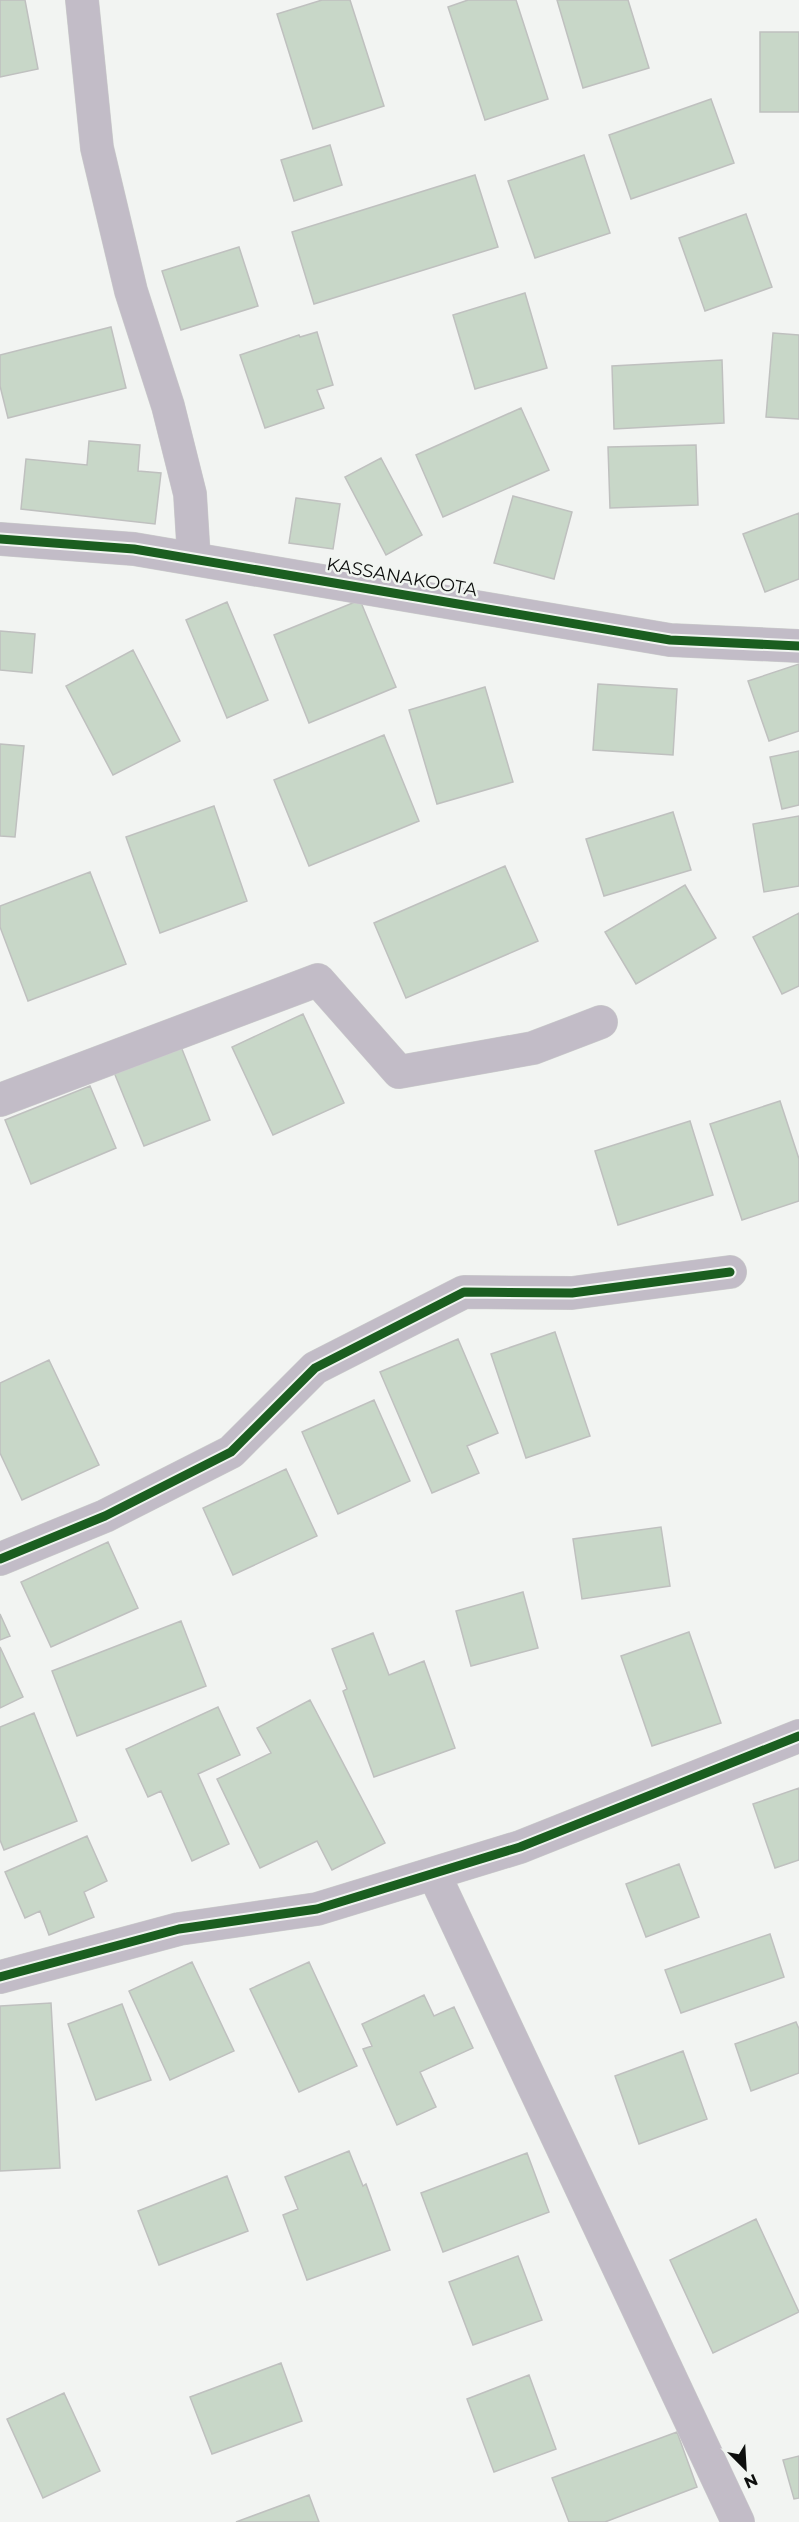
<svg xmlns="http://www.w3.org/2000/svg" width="799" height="2522" viewBox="0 0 799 2522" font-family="Montserrat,sans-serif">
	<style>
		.building { fill: #c8d7c8; stroke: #bfc0bf; stroke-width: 1.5 }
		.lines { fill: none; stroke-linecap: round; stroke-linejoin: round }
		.minor-casing { stroke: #cdcfcd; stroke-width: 34 }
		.minor { stroke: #c2bcc7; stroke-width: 33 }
		.cycleway-casing { stroke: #f1f5f1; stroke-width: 13 }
		.cycleway { stroke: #1b5e20; stroke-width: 9 }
		.labels { text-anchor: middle; stroke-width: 5; stroke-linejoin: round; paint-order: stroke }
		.street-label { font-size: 18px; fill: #0d0e0d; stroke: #f1f5f1 }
	</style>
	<rect width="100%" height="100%" fill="#f2f4f2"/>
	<path class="building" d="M0,0H25L38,69L0,77Z
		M322,0H350L384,106L313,129L277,14Z
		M468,0H516L548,99L485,120L448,7Z
		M557,0H628L649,68L583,88Z
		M760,32H799V112H760Z
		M711,99L734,163L631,199L609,135Z
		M330,145L342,185L294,201L281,160Z
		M584,155L610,233L535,258L508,181Z
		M475,175L498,247L314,304L292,232Z
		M746,214L772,287L705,311L679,238Z
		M239,247L258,306L181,330L162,271Z
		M525,293L547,368L475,389L453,315Z
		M111,327L126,388L8,418L0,386V355Z
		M317,332L333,385L317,390L324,408L265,428L240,355L299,335L300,337Z
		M773,333L799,335V419L766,417Z
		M722,360L724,423L614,429L612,366Z
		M521,408L549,470L443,517L416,455Z
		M89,441L140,445L138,471L161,473L155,524L21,509L26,459L87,465Z
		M696,445L698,505L610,508L608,447Z
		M381,458L422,535L386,555L345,477Z
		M513,496L572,512L554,579L494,563Z
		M296,498L340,504L333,549L289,543Z
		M799,513V579L765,592L743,534Z
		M360,600L396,687L309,723L274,635Z
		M227,602L268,700L227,718L186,620Z
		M0,631L35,634L32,673L0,670Z
		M133,650L180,741L113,775L66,686Z
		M799,664V731L769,741L748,681Z
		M598,684L677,689L673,755L593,750Z
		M485,687L513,782L437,804L409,710Z
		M384,735L419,821L309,866L274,780Z
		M0,744L24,746L15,837L0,836Z
		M799,751V805L782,809L770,757Z
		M214,806L247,901L160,933L126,837Z
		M673,812L691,870L604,896L586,839Z
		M799,816V886L764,892L753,824Z
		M505,866L538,941L406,998L374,923Z
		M90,872L126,964L28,1001L0,927V906Z
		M685,885L716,938L636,984L605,932Z
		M799,913V986L782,994L753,937Z
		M303,1014L344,1103L273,1135L232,1047Z
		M178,1039L210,1120L144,1146L111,1065Z
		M90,1086L116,1148L31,1184L5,1120Z
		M780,1101L799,1159V1201L742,1220L710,1124Z
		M690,1121L713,1195L618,1225L595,1151Z
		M555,1332L590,1436L526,1458L491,1354Z
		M458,1339L498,1433L467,1446L479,1473L432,1493L380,1372Z
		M49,1360L99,1465L22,1500L0,1453V1383Z
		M374,1400L410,1481L338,1514L302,1432Z
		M286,1469L317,1536L233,1575L203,1508Z
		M661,1527L670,1586L582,1599L573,1539Z
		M108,1542L138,1608L51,1647L21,1582Z
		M523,1592L538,1648L471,1666L456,1611Z
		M0,1614L10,1636L0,1640Z
		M181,1621L206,1686L77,1736L52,1671Z
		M689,1632L721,1723L652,1746L621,1656Z
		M373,1633L389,1675L424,1661L455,1748L374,1777L343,1691L347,1689L332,1649Z
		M0,1647L23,1697L0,1708Z
		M310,1700L385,1843L332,1870L317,1841L260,1868L217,1779L271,1753L257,1728Z
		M218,1707L240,1755L198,1774L229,1844L192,1861L161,1791L148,1797L126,1749Z
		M34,1713L77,1821L4,1850L0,1840V1727Z
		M799,1788V1860L775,1868L753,1804Z
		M87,1836L107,1881L84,1892L94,1917L49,1935L40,1911L25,1918L5,1872Z
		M679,1864L699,1917L646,1937L626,1884Z
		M770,1934L784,1977L681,2013L665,1970Z
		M192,1962L234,2051L170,2080L129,1991Z
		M309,1962L357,2066L299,2092L250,1989Z
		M424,1995L434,2016L454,2007L473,2048L420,2072L436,2107L397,2125L363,2049L372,2046L362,2024Z
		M51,2003L60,2168L0,2171V2006Z
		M122,2004L151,2080L96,2100L68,2024Z
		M796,2022L799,2029V2073L751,2091L735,2044Z
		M683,2051L707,2119L639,2144L615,2076Z
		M349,2151L363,2186L366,2184L390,2250L307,2280L283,2215L298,2209L285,2177Z
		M527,2153L549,2212L443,2252L421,2193Z
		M227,2176L248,2231L159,2265L138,2211Z
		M756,2219L799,2312L713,2353L670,2260Z
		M518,2256L542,2320L473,2345L449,2282Z
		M281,2363L302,2421L212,2454L190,2397Z
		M529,2375L556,2449L494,2472L467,2399Z
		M64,2393L100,2471L43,2498L7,2419Z
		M677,2432L697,2487L605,2522H569L552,2478Z
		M799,2456V2498L794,2499L783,2460Z
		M309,2495L319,2522H236Z"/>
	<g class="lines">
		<g class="minor-casing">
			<path id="minor" d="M82,0L97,148L131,291L168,406L190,494L194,559
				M0,539L134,549L670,640L799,646
				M0,1100L318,980L399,1072L533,1048L601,1022
				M0,1559L105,1516L231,1452L315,1368L464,1292L572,1293L730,1272
				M434,1874L738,2522
				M0,1977L179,1929L317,1909L520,1847L799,1736"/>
		</g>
		<use href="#minor" class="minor"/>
		<g class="cycleway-casing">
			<path id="cycleway" d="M0,539L134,549L670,640L799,646
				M0,1559L105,1516L231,1452L315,1368L464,1292L572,1293L730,1272
				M0,1977L179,1929L317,1909L520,1847L799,1736"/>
		</g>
		<use href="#cycleway" class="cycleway"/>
	</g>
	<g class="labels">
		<g class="street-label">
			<text transform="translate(402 577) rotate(10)" y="6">KASSANAKOOTA</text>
		</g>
	</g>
	<g transform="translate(745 2468) rotate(156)" stroke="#f1f5f1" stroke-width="4.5" paint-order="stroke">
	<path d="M0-4.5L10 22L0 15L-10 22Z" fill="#0d0e0d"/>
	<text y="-9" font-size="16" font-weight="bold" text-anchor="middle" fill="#0d0e0d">N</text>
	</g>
</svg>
